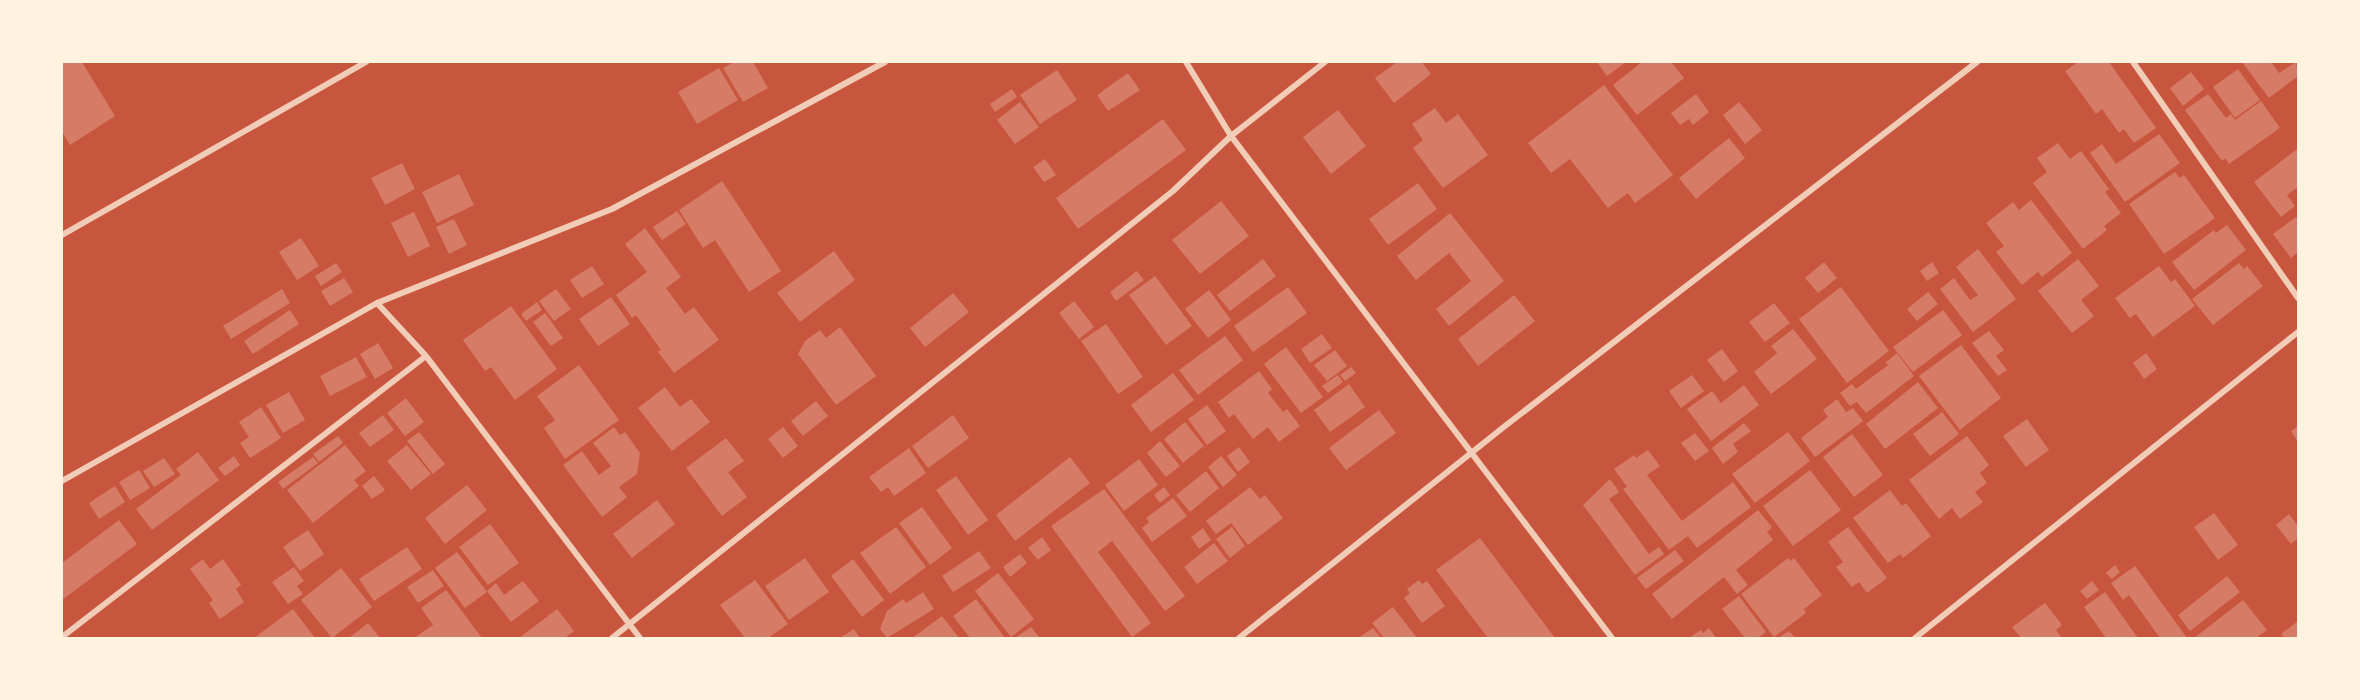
<svg xmlns="http://www.w3.org/2000/svg" width="2360" height="700" viewBox="0 0 2360 700" font-family="'Fira Sans Condensed',sans-serif">
	<style>
		.building { fill: #d67c66 }
		.lines { fill: none; stroke-linecap: round; stroke-linejoin: round }
		.minor { stroke: #f1ccb7; stroke-width: 6 }
	</style>
	<rect width="100%" height="100%" fill="#c8553d"/>
	<path class="building" d="M62,62H82L115,116L70,145L62,132Z
		M734,62H753L768,88L743,102L723,68Z
		M1397,62H1422L1431,74L1394,103L1375,78Z
		M1597,62H1626L1607,76Z
		M1642,62H1671L1684,78L1637,115L1613,85Z
		M2078,62H2109L2156,128L2134,143L2124,129L2119,133L2102,109L2096,114L2065,71Z
		M2242,62H2271L2279,73L2296,62L2298,76L2269,98Z
		M719,68L738,100L697,124L678,92Z
		M2238,69L2260,100L2235,118L2213,87Z
		M1057,70L1077,100L1040,124L1020,95Z
		M2191,72L2204,89L2183,106L2170,88Z
		M1128,73L1140,90L1108,111L1097,95Z
		M1604,85L1673,175L1635,203L1628,193L1608,208L1570,159L1551,173L1528,143Z
		M1012,89L1017,97L995,112L990,104Z
		M1696,94L1709,112L1693,125L1689,119L1680,125L1671,113Z
		M2208,94L2226,118L2231,114L2235,120L2261,101L2280,128L2229,164L2225,158L2222,161L2185,110Z
		M1020,102L1039,127L1015,144L997,120Z
		M1739,102L1762,130L1745,144L1723,115Z
		M1435,108L1446,123L1458,114L1488,155L1443,188L1413,148L1423,140L1412,124Z
		M1338,110L1366,146L1331,174L1303,137Z
		M1163,119L1186,150L1078,229L1056,198Z
		M2159,134L2180,163L2125,202L2090,153L2102,144L2116,164Z
		M1729,138L1745,158L1696,199L1679,178Z
		M2058,143L2070,159L2081,151L2109,189L2105,192L2121,213L2104,226L2107,230L2083,249L2033,183L2047,172L2037,158Z
		M2297,149L2298,187L2287,195L2295,206L2281,217L2254,182Z
		M1045,159L1056,175L1044,182L1033,167Z
		M402,163L415,189L385,205L371,178Z
		M2175,172L2180,178L2184,175L2215,218L2164,254L2129,204Z
		M459,174L474,205L437,223L422,192Z
		M722,181L781,271L749,292L715,240L703,248L679,210Z
		M1418,183L1437,209L1388,245L1369,219Z
		M2031,200L2072,253L2042,277L2038,272L2022,285L1996,252L2004,246L1986,223L2013,202L2019,210Z
		M1221,201L1249,236L1200,274L1172,240Z
		M677,211L686,224L662,240L653,227Z
		M414,212L430,246L408,257L391,223Z
		M1450,213L1504,281L1449,326L1436,309L1471,281L1449,253L1416,280L1397,256Z
		M2296,217L2298,221V252L2291,258L2273,234Z
		M454,219L467,245L449,254L436,227Z
		M2227,225L2246,250L2194,290L2172,262L2214,230L2216,233Z
		M645,228L681,277L666,288L685,314L694,307L719,340L674,373L658,352L661,350L636,315L632,318L616,295L647,272L625,244Z
		M301,238L319,266L297,280L279,252Z
		M1978,249L2016,299L1973,332L1940,289L1954,278L1970,300L1978,295L1956,267Z
		M834,251L855,280L800,322L777,293Z
		M1263,259L1276,276L1230,311L1217,295Z
		M2078,259L2099,286L2081,300L2094,316L2072,333L2038,291Z
		M1824,262L1837,278L1818,293L1805,278Z
		M1932,262L1939,273L1927,281L1920,271Z
		M336,263L342,272L321,286L315,276Z
		M2239,263L2244,269L2247,266L2263,286L2213,325L2192,299Z
		M592,266L604,284L582,298L570,280Z
		M2159,266L2171,282L2175,279L2195,306L2153,337L2136,314L2130,318L2115,298Z
		M1137,271L1144,280L1116,301L1110,292Z
		M1155,276L1192,326L1166,345L1129,295Z
		M344,278L353,292L330,306L321,291Z
		M1288,287L1307,313L1253,352L1234,326Z
		M1841,287L1889,351L1847,383L1799,319Z
		M282,289L290,303L231,339L223,326Z
		M556,289L571,309L554,321L539,301Z
		M1209,290L1231,320L1208,338L1185,309Z
		M1928,292L1938,304L1917,321L1907,309Z
		M953,293L969,312L925,347L910,328Z
		M1514,295L1535,321L1478,366L1458,339Z
		M611,297L630,324L598,346L579,319Z
		M1074,301L1094,327L1079,339L1059,313Z
		M537,302L542,310L526,321L521,314Z
		M1774,303L1790,323L1765,342L1749,322Z
		M511,306L557,369L515,400L491,367L485,371L463,340Z
		M290,310L299,324L253,354L244,341Z
		M1943,310L1962,335L1913,372L1893,347Z
		M545,313L563,338L551,346L533,322Z
		M1106,324L1143,377L1118,394L1081,341Z
		M840,327L876,376L836,405L798,354L805,341L820,330L826,338Z
		M1793,329L1817,359L1771,394L1754,372L1777,353L1771,346Z
		M1989,331L2004,350L1996,356L2007,370L1998,376L1972,343Z
		M1322,334L1332,348L1310,363L1301,349Z
		M1225,336L1243,360L1198,395L1179,370Z
		M378,343L393,368L375,379L360,354Z
		M1961,345L2001,398L1960,430L1919,376Z
		M1286,347L1323,397L1301,413L1264,364Z
		M1722,349L1738,371L1724,382L1707,360Z
		M1335,350L1347,366L1327,381L1314,365Z
		M1897,353L1914,376L1866,413L1857,402L1850,406L1840,393L1852,384L1856,389L1888,365L1886,362Z
		M2146,353L2157,369L2144,379L2133,363Z
		M356,357L367,377L330,396L320,376Z
		M579,365L619,420L565,459L544,428L555,420L537,396Z
		M1351,367L1356,373L1345,381L1340,375Z
		M1259,371L1272,389L1268,393L1283,412L1287,409L1300,426L1279,442L1268,427L1253,439L1234,414L1229,418L1218,402Z
		M1173,373L1194,400L1151,432L1131,405Z
		M1338,375L1343,382L1328,393L1322,386Z
		M1692,375L1704,391L1681,408L1669,391Z
		M1918,382L1938,408L1885,449L1866,424Z
		M1349,384L1365,407L1330,432L1314,410Z
		M1744,385L1759,405L1711,441L1687,409L1712,391L1721,403Z
		M665,387L680,407L691,399L710,422L672,451L638,408Z
		M289,392L305,420L283,433L266,405Z
		M406,398L424,422L405,436L387,413Z
		M1837,399L1846,412L1853,408L1863,421L1815,457L1801,438L1828,417L1823,410Z
		M816,401L828,416L803,436L791,421Z
		M1207,405L1226,431L1207,445L1188,419Z
		M261,407L281,438L250,458L240,443L249,437L239,422Z
		M1379,410L1396,433L1346,470L1329,448Z
		M1942,412L1959,434L1930,456L1913,434Z
		M383,415L394,430L370,447L359,433Z
		M953,415L969,438L928,468L912,446Z
		M2027,419L2049,450L2026,467L2003,436Z
		M1185,422L1204,446L1183,463L1164,439Z
		M1744,423L1751,431L1733,444L1738,452L1723,464L1712,448Z
		M2298,426V442L2291,431Z
		M614,427L620,435L625,432L640,453L637,474L619,487L627,497L602,517L563,465L582,451L599,475L611,466L593,443Z
		M783,427L798,446L783,458L768,439Z
		M419,432L445,464L433,474L407,441Z
		M1788,432L1810,461L1755,503L1732,474Z
		M1695,433L1709,451L1695,461L1681,443Z
		M1852,434L1883,475L1854,497L1823,457Z
		M338,436L343,443L319,462L313,454Z
		M1967,436L1989,465L1980,473L1987,483L1975,492L1983,502L1960,519L1952,508L1939,519L1909,480Z
		M726,438L744,461L728,472L747,497L722,516L686,468Z
		M1160,441L1180,466L1166,477L1147,453Z
		M345,445L366,471L354,480L359,486L313,523L287,490Z
		M407,445L431,474L411,490L387,461Z
		M1239,447L1250,462L1238,472L1227,456Z
		M909,448L926,473L894,496L888,487L881,492L869,477Z
		M1648,450L1660,466L1647,475L1682,521L1733,482L1751,507L1697,548L1688,536L1669,550L1623,489L1627,487L1614,469L1634,455L1636,458Z
		M198,452L219,480L152,530L136,509L181,475L176,469Z
		M234,456L240,465L225,476L218,468Z
		M1221,456L1237,475L1223,487L1208,467Z
		M313,457L318,463L283,489L278,482Z
		M1070,457L1090,483L1015,541L996,515Z
		M164,458L175,474L154,487L143,471Z
		M1139,459L1158,485L1124,511L1105,485Z
		M139,470L150,488L130,500L119,482Z
		M1810,470L1841,510L1793,546L1763,506Z
		M1206,471L1219,488L1190,512L1176,495Z
		M374,476L385,490L372,499L362,486Z
		M956,476L988,520L968,535L936,490Z
		M1610,479L1619,492L1609,499L1649,554L1659,547L1664,554L1635,575L1583,505Z
		M467,485L487,510L445,544L425,518Z
		M115,486L125,502L99,519L89,503Z
		M1164,487L1170,495L1160,503L1154,495Z
		M1250,487L1260,499L1265,495L1283,518L1248,545L1231,523L1216,534L1206,521Z
		M1104,489L1185,596L1165,611L1112,541L1098,552L1151,623L1132,637L1051,526Z
		M1890,490L1902,506L1906,503L1931,536L1903,558L1900,554L1888,563L1853,518Z
		M1173,498L1187,516L1152,542L1142,528L1149,522L1146,518Z
		M657,500L675,524L632,558L613,534Z
		M922,507L952,548L930,565L899,523Z
		M1758,510L1772,527L1767,532L1773,540L1736,570L1748,585L1737,594L1724,577L1672,619L1652,594Z
		M2214,513L2238,545L2218,560L2194,527Z
		M2289,514L2298,526V538L2291,544L2276,525Z
		M119,520L137,544L62,600V563Z
		M490,524L519,563L488,585L459,547Z
		M896,527L926,567L890,594L860,553Z
		M1232,527L1245,546L1230,558L1216,539Z
		M1848,527L1887,578L1867,593L1859,582L1852,587L1836,567L1843,562L1828,542Z
		M1203,528L1211,540L1199,549L1191,537Z
		M308,530L324,554L300,571L283,547Z
		M1042,537L1051,550L1038,560L1028,548Z
		M1480,538L1555,638H1488L1436,570Z
		M1214,543L1228,561L1197,584L1184,567Z
		M407,547L422,569L374,601L359,579Z
		M1675,550L1684,561L1646,589L1637,578Z
		M979,551L991,568L953,592L942,576Z
		M457,552L487,592L465,608L435,568Z
		M1020,554L1027,563L1010,577L1003,567Z
		M805,558L829,592L789,620L765,586Z
		M1788,558L1790,561L1794,558L1822,595L1804,609L1806,613L1774,637L1741,594Z
		M203,559L210,569L223,559L241,585L236,589L244,602L220,619L209,603L213,600L190,569Z
		M853,559L884,600L862,617L831,576Z
		M2115,565L2120,572L2112,579L2106,573Z
		M2135,566L2187,638H2160L2129,595L2123,600L2111,583Z
		M294,567L304,581L297,586L303,594L288,604L272,582Z
		M341,568L372,607L332,638L301,600Z
		M433,570L444,586L418,603L407,587Z
		M998,573L1034,619L1011,637L975,591Z
		M2227,576L2240,592L2190,631L2178,615Z
		M755,580L788,624L768,638H745L720,605Z
		M1419,580L1422,584L1427,581L1445,606L1422,623L1404,598L1410,593L1407,589Z
		M523,581L539,601L511,622L487,591L496,583L504,595Z
		M2092,581L2099,590L2087,599L2080,591Z
		M446,590L482,638H414L433,625L421,608Z
		M923,592L934,609L887,638L880,629L887,611L903,599L906,603Z
		M2105,592L2138,638H2106L2084,607Z
		M1739,596L1766,632L1758,638H1745L1722,609Z
		M976,599L1005,638H970L953,616Z
		M2243,600L2267,630L2256,638H2194Z
		M2045,603L2062,625L2056,630L2062,638H2021L2012,627Z
		M1393,607L1417,638H1384L1372,623Z
		M293,609L315,638H254Z
		M557,609L574,631L565,638H519Z
		M942,616L959,638H912Z
		M2298,621V638H2285L2281,634Z
		M368,623L380,638H349Z
		M1031,627L1040,638H1015Z
		M1373,628L1381,638H1358Z
		M1709,628L1716,638H1689L1701,630L1703,633Z
		M854,629L860,638H840Z
		M1789,631L1795,638H1778Z"/>
	<g class="lines">
		<path class="minor" d="M1186,62L1231,136L1612,638
			M2133,62L2298,298
			M62,235L366,62
			M377,303L426,356L640,638
			M62,481L377,303L612,209L885,62
			M62,637L426,356
			M612,638L1173,191L1231,136L1325,62
			M1239,638L1505,426L1977,62
			M1915,638L2298,332"/>
	</g>
	<rect width="2360" height="700" fill="none" stroke="#fff3e0" stroke-width="126"/>
</svg>
